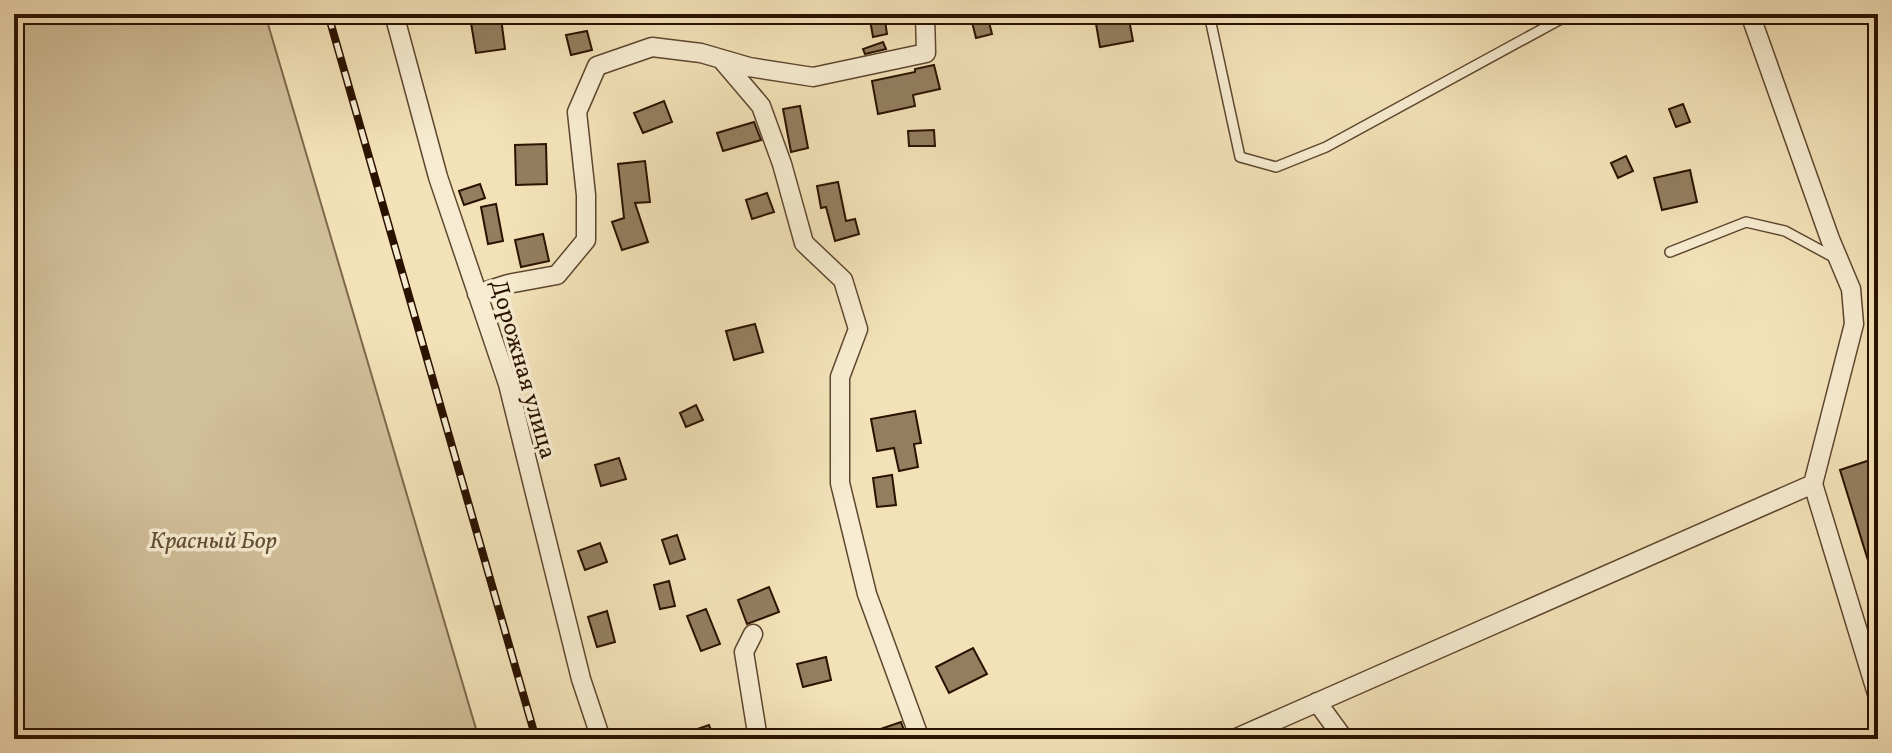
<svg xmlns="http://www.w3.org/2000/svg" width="1892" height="753" viewBox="0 0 1892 753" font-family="Vollkorn,serif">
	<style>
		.green { fill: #d1bf99; stroke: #7e684c; stroke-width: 2 }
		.building { fill: #937e60; stroke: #2b1200; stroke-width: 2 }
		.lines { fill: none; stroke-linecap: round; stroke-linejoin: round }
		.service-casing { stroke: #5d462e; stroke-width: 12 }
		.minor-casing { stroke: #5d462e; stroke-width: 21 }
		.service { stroke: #f7ecd1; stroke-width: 9 }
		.minor { stroke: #f7ecd1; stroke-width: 18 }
		.rail-casing { stroke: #2b1200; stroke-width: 8 }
		.rail { stroke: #f7ecd1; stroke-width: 5; stroke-dasharray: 15; stroke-linecap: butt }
		.labels { text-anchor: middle; stroke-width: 7; stroke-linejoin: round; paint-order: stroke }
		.street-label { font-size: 24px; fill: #2b1200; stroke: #f7ecd1 }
		.park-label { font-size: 24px; font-style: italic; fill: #654f36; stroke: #f7ecd1 }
	</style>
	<rect width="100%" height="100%" fill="#f3e2b8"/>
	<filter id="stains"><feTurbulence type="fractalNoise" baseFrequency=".0025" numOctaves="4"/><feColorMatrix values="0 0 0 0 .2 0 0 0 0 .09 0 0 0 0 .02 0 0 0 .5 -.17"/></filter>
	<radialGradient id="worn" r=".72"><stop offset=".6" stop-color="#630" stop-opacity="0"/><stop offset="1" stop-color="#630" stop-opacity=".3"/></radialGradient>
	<path class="green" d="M14,14H265L479,739H14Z"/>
	<path class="building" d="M869,14H884L887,34L873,37Z
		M987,14L992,34L976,38L971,18Z
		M1118,14H1128L1133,41L1100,47L1095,18Z
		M501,18L505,49L476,53L471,23Z
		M587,31L592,50L571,55L566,35Z
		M883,42L886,49L865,54L863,49Z
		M934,65L940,89L913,95L915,106L878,114L872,81L915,72V69Z
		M664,101L672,122L643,133L634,113Z
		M1683,104L1690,122L1676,127L1669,109Z
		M800,106L808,148L791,152L783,109Z
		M754,122L761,140L723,151L717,133Z
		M934,130L935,146H909L908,131Z
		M546,144L547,184L516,185L515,145Z
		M1626,156L1633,171L1618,178L1611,163Z
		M645,161L650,202L635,203L648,242L622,250L612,222L624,218L618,164Z
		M1690,170L1697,202L1662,210L1654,178Z
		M838,182L846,221L855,219L859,234L835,241L826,207L821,208L817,186Z
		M480,184L485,198L464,205L459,191Z
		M767,193L774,212L752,219L746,200Z
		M496,204L503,241L488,244L481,207Z
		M543,234L549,261L521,267L515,240Z
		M755,324L763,352L734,360L726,331Z
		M696,405L703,420L686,427L680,413Z
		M915,411L921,443L914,444L918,467L899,471L894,448L877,451L871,419Z
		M619,458L626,479L601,486L595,465Z
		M1870,460L1878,485V583H1875L1840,470Z
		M892,475L896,505L877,507L873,478Z
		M677,535L685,559L670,564L662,540Z
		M600,543L607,562L585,570L578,551Z
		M669,581L675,606L660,609L654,585Z
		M769,587L779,612L747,624L738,600Z
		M706,609L720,644L701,651L687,616Z
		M607,611L615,642L597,647L588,617Z
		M973,648L987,674L949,693L936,667Z
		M826,657L831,680L803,687L797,664Z
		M901,722L907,739H857V737Z
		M709,725L714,739H674V737Z"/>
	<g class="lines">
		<g class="service-casing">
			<path id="service" d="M1209,14L1240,157L1276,167L1326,147L1570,14
				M1670,252L1746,222L1785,231L1835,258"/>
		</g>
		<g class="minor-casing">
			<path id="minor" d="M394,14L438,177L508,384L581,679L601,739
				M1750,14L1830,239L1851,289L1854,324L1813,484
				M721,59L761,106L782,164L804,243L843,280L858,329L840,377V483L867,594L920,739
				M477,294L508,284L557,275L586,240V195L577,112L597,66L652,47L701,53L749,67L813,77L926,53L925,14
				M753,634L744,652L758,739
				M1317,702L1344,739
				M1234,739L1813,484L1878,697"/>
		</g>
		<use href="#service" class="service"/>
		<use href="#minor" class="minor"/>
		<g class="rail-casing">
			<path id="rail" d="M328,14L536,739"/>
		</g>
		<use href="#rail" class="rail"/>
	</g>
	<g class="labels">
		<g class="street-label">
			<text transform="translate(524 369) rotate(74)" y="8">Дорожная улица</text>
		</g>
		<g class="park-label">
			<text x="213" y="548">Красный Бор</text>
		</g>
	</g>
	<rect width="1892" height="753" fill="none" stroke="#f3e2b8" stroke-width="48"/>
	<rect x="16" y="16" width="1860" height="721" fill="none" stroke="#2b1200" stroke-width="4"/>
	<rect x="24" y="24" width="1844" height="705" fill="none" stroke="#2b1200" stroke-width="2"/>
	<rect width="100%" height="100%" filter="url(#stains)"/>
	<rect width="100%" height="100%" fill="url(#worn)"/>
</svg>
